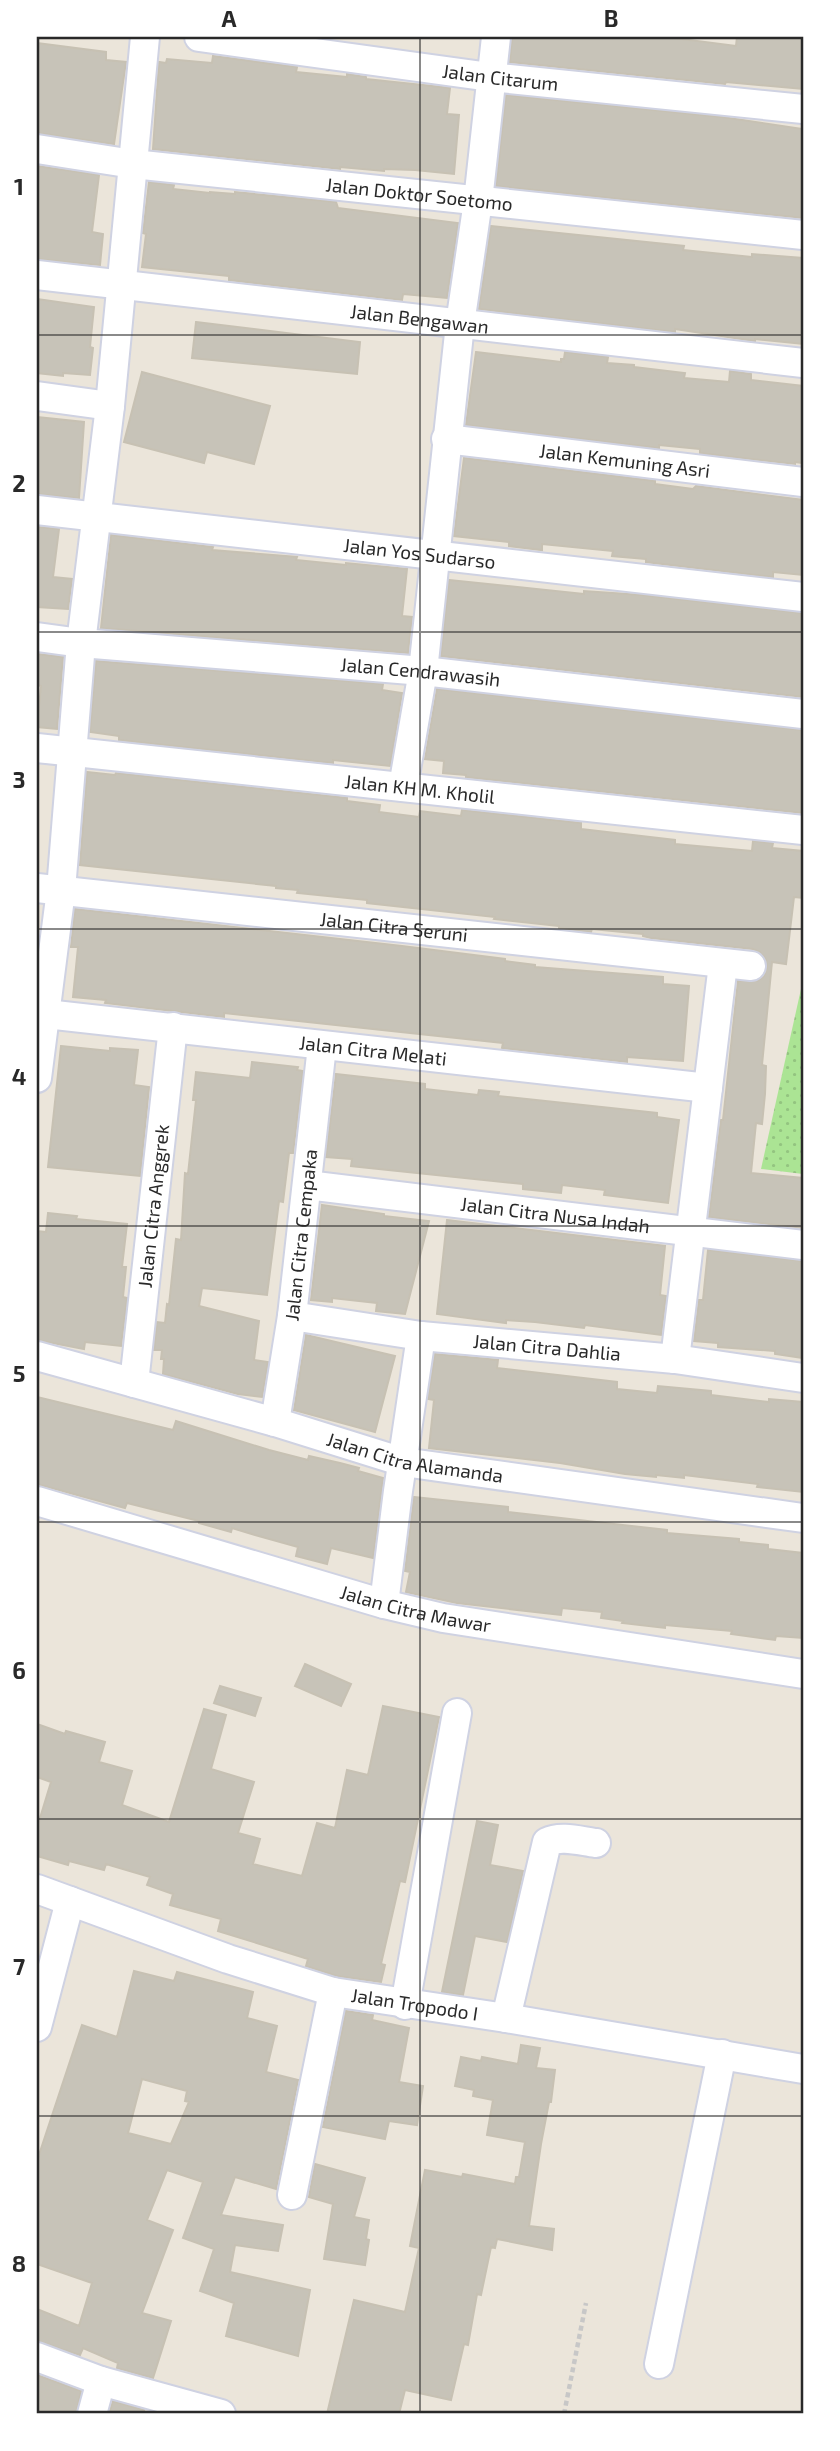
<svg xmlns="http://www.w3.org/2000/svg" width="840" height="2451" viewBox="0 0 840 2451" font-family="'Exo 2',sans-serif">
	<style>
		.park { fill: url(#park-dots) }
		.building { fill: #c7c3b8; stroke: #c7c1b3; stroke-width: 2; fill-rule: evenodd }
		.lines { fill: none; stroke-linecap: round; stroke-linejoin: round }
		.minor-casing { stroke: #cfd2e2; stroke-width: 32 }
		.path { stroke: #c7c7c7; stroke-width: 4.5; stroke-dasharray: 5 3.5; stroke-linecap: butt }
		.minor { stroke: #fff; stroke-width: 28 }
		.grid { fill: none; stroke: #292929; stroke-width: 2; stroke-opacity: 0.55 }
		.labels { text-anchor: middle; stroke-width: 5; stroke-linejoin: round; paint-order: stroke }
		.street-label { font-size: 19px; fill: #292929; stroke: #fff }
		.neatline { fill: none; stroke: #292929; stroke-width: 2.5 }
		.grid-label { font-size: 23px; text-anchor: middle; font-weight: bold; fill: #292929 }
	</style>
	<defs>
		<pattern id="park-dots" width="8" height="8" patternUnits="userSpaceOnUse" patternTransform="scale(1.75)"><rect width="8" height="8" fill="#abe494"/><path d="M2 2h.1M6 6h.1" fill="none" stroke="#93c480" stroke-width="1.8" stroke-linecap="round"/></pattern>
	</defs>
	<rect width="100%" height="100%" fill="#ebe5da"/>
	<path class="park" d="M803,980V1174L761,1169Z"/>
	<path class="building" d="M512,37H666L736,46L737,37H803V89L726,82L725,84L510,62Z
		M37,43L106,52V60L126,62L114,144L37,133Z
		M213,56L297,67L296,72L347,77V74L366,77V79L450,88L447,114L459,115L454,174L415,170L384,169V171L340,167V169L153,149L159,62L166,63L167,59L212,63Z
		M506,95L722,117L803,129V218L496,186Z
		M37,166L99,175L92,232L103,234L100,265L37,259Z
		M149,182L174,185L173,189L210,193V192L235,194V192L336,202L338,208L458,223L447,298L403,294L402,300L229,280V276L142,267L146,234L143,233Z
		M491,226L684,246L683,250L752,257V254L803,258V344L755,339V341L675,329V332L479,309Z
		M37,299L94,307L90,347L93,348L90,375L63,373V376L37,373Z
		M196,322L360,342L357,374L192,358Z
		M476,352L561,362V359H564L565,352L608,357L607,363L634,365V367L685,373L684,378L729,382L730,371L751,374V380L803,386V463L795,462V464L700,453V449L659,445V448L466,425Z
		M142,372L270,406L254,464L207,452L204,463L124,442Z
		M37,417L84,422L79,498L37,494Z
		M464,458L655,481V484L693,489L696,486L803,500V575L773,572V577L646,562V559L612,556L613,551L542,544V550L509,546V542L454,536Z
		M37,527L59,529L53,577L72,579L68,609L37,607Z
		M111,535L213,547L212,550L297,557L296,560L346,565V563L407,569L402,616L412,617L408,653L101,628Z
		M449,580L584,594V591L642,595L803,613V697L441,656Z
		M37,654L63,657L57,729L37,727L41,686L37,685Z
		M96,661L383,684L382,690L402,693L390,766L333,760V763L119,740V736L90,732Z
		M437,689L803,730V813L466,777V775L443,773L444,761L425,759Z
		M87,772L115,775L116,773L347,798V801L380,805L379,812L419,817L420,811L461,816L462,810L581,823V829L675,840V844L752,851L753,841L773,843L772,848L803,851V898L794,897L786,964L772,962L762,1065L766,1066L765,1094L762,1124L756,1123L751,1173L803,1178V1228L709,1217L721,1120H723L738,981H757L764,976L767,968L766,960L760,952L753,949L651,938L643,936V934L592,929L591,932L559,928V926L494,919L495,917L367,903V900L297,893L298,890L276,888V886L80,865Z
		M75,909L402,946L505,959V961L535,965V967L663,977V984L689,986L683,1061L627,1057V1062L502,1048L503,1043L224,1013V1017L105,1003L106,1000L73,997L78,947H71Z
		M61,1046L110,1051V1048L138,1050L134,1085L149,1087L140,1176L48,1167Z
		M252,1062L298,1067L297,1070L303,1071L293,1153H289L283,1202L279,1201L267,1295L202,1288L199,1306L259,1321L254,1360L268,1362L262,1397L238,1394L163,1374L164,1359H161L162,1350H154L157,1322L165,1323L167,1304L169,1305L176,1239L181,1240L185,1173L188,1174L196,1100H193L196,1072L250,1078Z
		M336,1074L425,1084V1089L478,1095L479,1090L499,1092L498,1096L657,1113V1117L679,1120L668,1203L604,1195L605,1190L562,1185L561,1193L523,1189V1184L351,1166L352,1159L326,1157Z
		M322,1205L384,1214V1216L429,1221L405,1314L376,1311L377,1303L332,1298V1302L311,1300Z
		M48,1213L77,1216L76,1219L127,1224L122,1267H126L123,1297L127,1298L121,1346L85,1342L84,1349L37,1340V1231L46,1232Z
		M447,1220L665,1246L660,1295L666,1296L661,1335L585,1325L584,1328L535,1322L506,1320V1323L437,1314Z
		M708,1250L803,1261V1358L775,1354V1351L718,1347V1343L694,1341L699,1300H703Z
		M306,1335L395,1356L375,1432L294,1410Z
		M435,1354L498,1360L497,1368L617,1382V1389L657,1393L658,1386L711,1391V1395L769,1402V1399L803,1402V1492L757,1487L758,1484L684,1475V1478L656,1475V1477L625,1474L560,1463L429,1448L434,1400L428,1399Z
		M37,1397L173,1430L176,1421L269,1450L308,1460L309,1456L340,1463L359,1468L358,1471L383,1478L373,1558L331,1548L327,1564L296,1556L298,1547L255,1535L232,1528L231,1532L199,1523V1521L127,1503L125,1508L37,1484Z
		M414,1497L508,1507V1512L667,1530V1533L739,1539V1542L768,1545V1549L803,1553V1638L776,1636L775,1640L731,1634L732,1631L665,1625V1628L622,1623L623,1621L601,1618L602,1612L562,1608L561,1615L457,1603L406,1592L410,1572L405,1571Z
		M305,1664L351,1684L341,1706L295,1686Z
		M220,1686L261,1698L255,1716L214,1703Z
		M383,1706L439,1717L405,1882L400,1881L381,1964L385,1965L381,1982L337,1976L306,1966L308,1959L218,1931L221,1919L170,1905L173,1894L147,1885L150,1877L106,1864L104,1870L69,1861L68,1865L37,1856V1828L51,1782L37,1777V1724L65,1734L66,1731L105,1742L99,1762L132,1771L122,1805L169,1822L204,1709L226,1715L211,1769L254,1782L238,1833L260,1839L253,1864L302,1876L317,1823L335,1828L347,1770L368,1775Z
		M477,1821L498,1825L490,1865L523,1871L507,1942L475,1936L463,1995L442,1992Z
		M134,1971L174,1981L177,1972L253,1992L247,2018L277,2026L266,2072L298,2080L276,2189L235,2177L221,2215L283,2225L278,2251L235,2245L230,2272L310,2290L298,2356L226,2336L234,2303L200,2291L214,2249L183,2238L203,2182L167,2170L147,2220L173,2230L142,2313L171,2321L153,2378L117,2368L118,2363L83,2348L80,2355L37,2341V2309L79,2326L92,2283L37,2264V2161L82,2025L117,2037ZM142,2079L187,2091L185,2101L189,2102L171,2144L128,2133Z
		M346,2011L373,2015L372,2020L409,2028L399,2082L423,2086L417,2125L389,2121L385,2139L323,2127Z
		M521,2045L540,2048L536,2068L555,2070L551,2102H549L541,2144L529,2226L554,2229L552,2250L497,2239L495,2248L491,2247L481,2295L477,2294L468,2345L464,2344L451,2400L405,2390L399,2414H327L354,2300L405,2312L419,2248L410,2246L425,2170L462,2177L463,2174L515,2184L516,2177H519L525,2142L487,2135L493,2100L473,2096L474,2090L455,2086L461,2057L481,2061L482,2057L518,2064Z
		M315,2164L365,2178L354,2217L369,2220L366,2239L369,2240L365,2265L324,2259L333,2204L309,2197Z
		M37,2375L81,2391L76,2414H37Z
		M113,2401L144,2410L145,2414H109Z"/>
	<g class="lines">
		<g class="minor-casing">
			<g id="minor">
				<path id="s1" d="M199,37L490,77L803,109"/>
				<path id="s2" d="M37,149L133,164L803,235"/>
				<path id="s3" d="M37,275L803,363"/>
				<path d="M37,396L110,406"/>
				<path id="s4" d="M446,439L803,482"/>
				<path id="s5" d="M37,510L803,597"/>
				<path id="s6" d="M37,637L81,643L423,671L803,714"/>
				<path id="s7" d="M37,748L803,830"/>
				<path d="M403,787L423,671L460,324L478,201L496,37"/>
				<path id="s8" d="M37,888L751,966"/>
				<path id="s9" d="M37,1013L708,1088"/>
				<path d="M37,1078L61,890L81,643L110,406L145,37"/>
				<path id="s10" d="M307,1185L803,1245"/>
				<path id="s11" d="M292,1316L421,1336L675,1359L803,1378"/>
				<path id="s12" d="M37,1356L275,1422L403,1462L803,1518"/>
				<path d="M675,1359L723,964"/>
				<path id="s13" d="M134,1383L173,1027"/>
				<path id="s14" d="M275,1422L292,1316L322,1046"/>
				<path id="s15" d="M37,1501L384,1604L443,1618L803,1674"/>
				<path d="M384,1604L398,1491L421,1336"/>
				<path id="s16" d="M37,1889L228,1959L333,1992L506,2018L803,2069"/>
				<path d="M405,2005L457,1713"/>
				<path d="M506,2018L547,1842C561,1835 580,1841 596,1843"/>
				<path d="M37,2027L70,1901"/>
				<path d="M292,2195L333,1992"/>
				<path d="M37,2357L101,2381L221,2414"/>
				<path d="M659,2364L722,2054"/>
				<path d="M92,2414L101,2381"/>
			</g>
		</g>
		<path class="path" d="M564,2414L586,2303"/>
		<use href="#minor" class="minor"/>
	</g>
	<path class="grid" d="M420,37V2414M37,335H803M37,632H803M37,929H803M37,1226H803M37,1522H803M37,1819H803M37,2116H803"/>
	<g class="labels">
		<g class="street-label">
			<text dy="7" stroke="none"><textPath href="#s1" startOffset="304">Jalan Citarum</textPath></text>
			<text dy="7" stroke="none"><textPath href="#s2" startOffset="385">Jalan Doktor Soetomo</textPath></text>
			<text dy="7" stroke="none"><textPath href="#s3" startOffset="385">Jalan Bengawan</textPath></text>
			<text dy="7" stroke="none"><textPath href="#s4" startOffset="180">Jalan Kemuning Asri</textPath></text>
			<text dy="7" stroke="none"><textPath href="#s5" startOffset="385">Jalan Yos Sudarso</textPath></text>
			<text dy="7" stroke="none"><textPath href="#s6" startOffset="385">Jalan Cendrawasih</textPath></text>
			<text dy="7" stroke="none"><textPath href="#s7" startOffset="385">Jalan KH M. Kholil</textPath></text>
			<text dy="7" stroke="none"><textPath href="#s8" startOffset="359">Jalan Citra Seruni</textPath></text>
			<text dy="7" stroke="none"><textPath href="#s9" startOffset="338">Jalan Citra Melati</textPath></text>
			<text dy="7" stroke="none"><textPath href="#s13" startOffset="178">Jalan Citra Anggrek</textPath></text>
			<text dy="7" stroke="none"><textPath href="#s10" startOffset="250">Jalan Citra Nusa Indah</textPath></text>
			<text dy="7" stroke="none"><textPath href="#s14" startOffset="189">Jalan Citra Cempaka</textPath></text>
			<text dy="7" stroke="none"><textPath href="#s11" startOffset="257">Jalan Citra Dahlia</textPath></text>
			<text dy="7" stroke="none"><textPath href="#s12" startOffset="392">Jalan Citra Alamanda</textPath></text>
			<text dy="7" stroke="none"><textPath href="#s15" startOffset="394">Jalan Citra Mawar</textPath></text>
			<text dy="7" stroke="none"><textPath href="#s16" startOffset="396">Jalan Tropodo I</textPath></text>
		</g>
	</g>
	<rect width="840" height="2451" fill="none" stroke="#ffffff" stroke-width="77"/>
	<rect x="38" y="38" width="764" height="2374" class="neatline"/>
	<g class="grid-label">
		<text x="229" y="27">A</text>
		<text x="611" y="27">B</text>
		<text x="19" y="195">1</text>
		<text x="19" y="492">2</text>
		<text x="19" y="788">3</text>
		<text x="19" y="1085">4</text>
		<text x="19" y="1382">5</text>
		<text x="19" y="1679">6</text>
		<text x="19" y="1975">7</text>
		<text x="19" y="2272">8</text>
	</g>
</svg>
